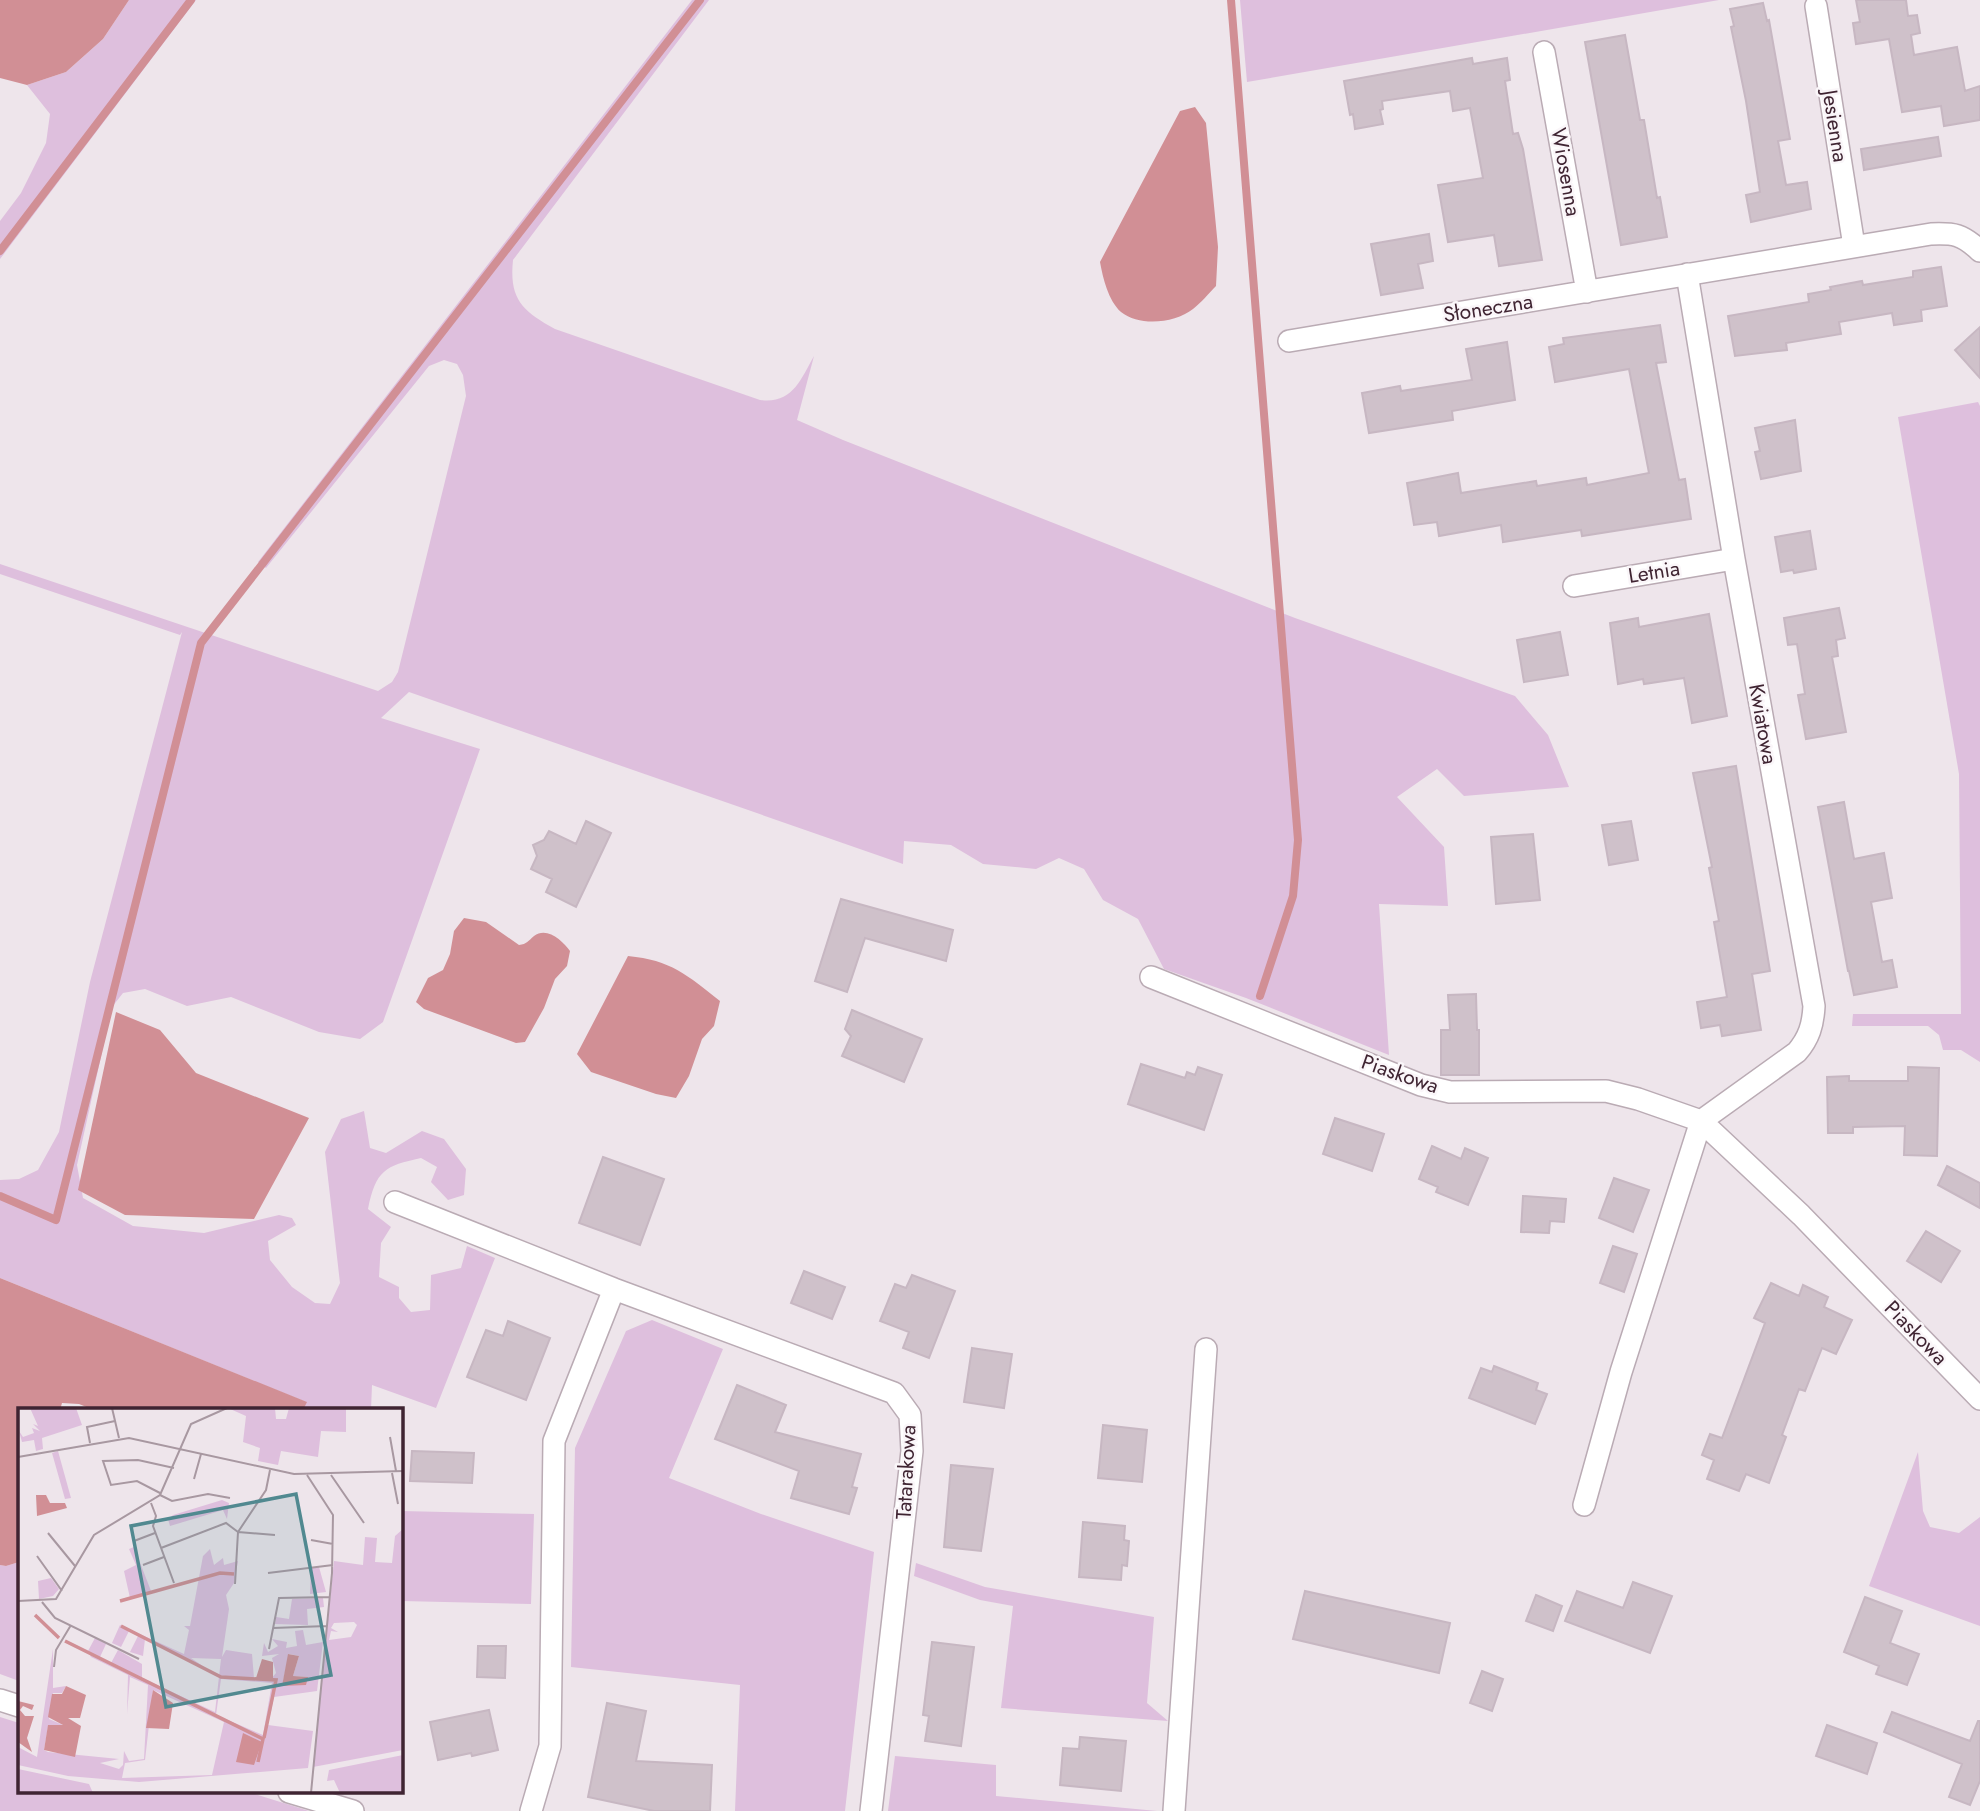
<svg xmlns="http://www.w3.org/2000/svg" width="1980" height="1811" viewBox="0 0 1980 1811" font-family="Jost,sans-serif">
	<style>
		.green { fill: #debfdd }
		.water { fill: #d18f95 }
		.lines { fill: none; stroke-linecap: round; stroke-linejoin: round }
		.stream { stroke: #d18f95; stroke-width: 8 }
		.building { fill: #cfc1ca; stroke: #c7b7c2; stroke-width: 2 }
		.minor-casing { stroke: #baabb4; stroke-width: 24 }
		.minor { stroke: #fff; stroke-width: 21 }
		.labels { text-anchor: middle; stroke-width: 5; stroke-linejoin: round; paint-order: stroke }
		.street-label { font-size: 21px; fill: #3f2432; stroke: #faf6f9 }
		.inset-river { fill: none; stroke: #d18f95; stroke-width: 3.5 }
		.inset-road { fill: none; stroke: #a898a1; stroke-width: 2 }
		.view { fill: #518990; fill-opacity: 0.15; stroke: #518990; stroke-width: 3.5 }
		.inset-edge { fill: none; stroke: #3f2432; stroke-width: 3.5 }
	</style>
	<rect width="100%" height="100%" fill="#eee5eb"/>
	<path class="green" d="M129,0H196L0,259V221L21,193L46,143L50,114L27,85L66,72L103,39Z
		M692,0H709L513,260C509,299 522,311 555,329L760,400C792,404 800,381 814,356L797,420L843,440L1295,618L1515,696L1548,735L1569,787L1464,796L1437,769L1397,797L1444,847L1448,906L1379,904L1389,1055L1246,998L1164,969L1138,919L1103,900L1084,869L1059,858L1036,869L983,864L951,845L904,841L903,864L409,692L381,718L480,749L383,1022L360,1039L319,1032L231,997L187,1006L145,989L123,993L112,1007L77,1165L83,1198L133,1226L204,1233L279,1215L292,1218L296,1225L268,1241L270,1260L292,1287L315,1303L330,1304L340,1283L325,1152L341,1119L364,1111L370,1148L386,1153L422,1131L444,1139L466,1169L464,1195L448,1200L431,1182L437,1167L421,1158C385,1166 376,1170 368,1209L391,1227L381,1243L379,1277L399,1287V1298L411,1312L430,1310L431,1275L461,1268L467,1246L495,1258L436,1408L372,1385L371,1410H303L306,1402L0,1278V1180L19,1179L38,1170L59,1132L90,982L182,632L180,635L0,574V564L378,691L392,682L398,672L466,396L463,375L457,364L444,360L429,366L266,568L258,562Z
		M1240,0H1719L1247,82Z
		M1978,402L1980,406V1062L1961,1050H1943L1939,1035L1928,1026H1852L1853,1014H1961L1959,774L1898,417Z
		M652,1320L723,1349L669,1478L761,1514L874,1552L845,1811H735L740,1685L571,1667L575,1448L626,1331Z
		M1918,1452L1923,1511L1930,1527L1959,1533L1980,1517V1626L1869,1586Z
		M401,1511L534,1514L531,1604L401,1601Z
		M19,1562V1681L0,1674V1565L6,1566Z
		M916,1563L985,1587L1154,1617L1147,1703L1168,1721L1001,1708L1013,1606L980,1600L914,1576Z
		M0,1717L19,1723V1792H248L309,1811H0Z
		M895,1756L996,1765V1796L1157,1811H888Z"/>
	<path class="water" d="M0,0H129L103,39L66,72L27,85L0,78Z
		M1195,107L1206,123L1218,247L1216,286C1209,293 1201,303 1193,309C1175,323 1140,327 1121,312C1108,300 1103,278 1100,262L1180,111Z
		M464,918L486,922L519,945C527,944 528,941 534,936C547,926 563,941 570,951L567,966L555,979L544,1008L525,1042L516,1043L424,1009L416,1002L428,978L443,970L450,954L454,931Z
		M628,956C671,960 687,975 720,1001L714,1026L702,1039L689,1076L676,1098L656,1094L591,1072L577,1054Z
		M116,1012L160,1030L196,1073L309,1118L254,1219L125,1215L78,1190Z
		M0,1278L307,1402L303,1410H94L79,1404L62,1403L60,1410H19V1562L6,1566L0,1565Z"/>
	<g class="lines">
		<path class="stream" d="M1231,0L1298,840L1293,896L1260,996
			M0,251L191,0
			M0,1196L56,1220L201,643L700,0"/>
	</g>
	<path class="building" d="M1856,0H1906L1908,16L1917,15L1920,33L1911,35L1914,55L1957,47L1965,91L1980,86V120L1944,126L1941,106L1902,112L1889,39L1856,44L1853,23L1860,22Z
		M1763,3L1767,21L1769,20L1790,139L1778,141L1786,185L1807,182L1811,209L1751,222L1746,195L1760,192L1746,101L1731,27L1734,26L1730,9Z
		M1625,35L1640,120H1644L1657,198L1660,197L1667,237L1621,245L1585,42Z
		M1472,58L1473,64L1507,58L1510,80L1505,81L1513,134L1518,133L1523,149L1542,260L1499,266L1494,235L1448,242L1438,185L1483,178L1470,108L1453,111L1450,91L1382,101L1383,109L1380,110L1383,124L1355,129L1353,114L1350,115L1344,81Z
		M1938,137L1941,156L1864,170L1861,149Z
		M1429,234L1433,261L1418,264L1423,288L1381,295L1371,244Z
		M1941,267L1947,306L1921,310L1922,321L1894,325L1892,313L1839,322L1841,334L1786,343L1787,350L1735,356L1728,316L1809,302L1808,294L1831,290L1830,287L1862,281L1863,285L1913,277V271Z
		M1660,325L1666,362L1656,363L1679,480L1685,479L1691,519L1582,536L1581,530L1503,542L1501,525L1439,536L1437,522L1414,525L1407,483L1458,473L1461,493L1536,481L1537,486L1586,478L1587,485L1649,473L1629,369L1555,382L1549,347L1564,344L1563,338Z
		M1980,327V378L1955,350Z
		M1507,342L1515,400L1452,411L1453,420L1369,433L1362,393L1400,386L1401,391L1472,380L1466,349Z
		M1795,420L1801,471L1761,479L1755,452L1760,451L1755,428Z
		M1810,531L1816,569L1794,573L1793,570L1781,572L1775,537Z
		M1839,608L1845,638L1836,640L1838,656L1832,657L1846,732L1806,739L1798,695L1805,694L1797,644L1788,645L1784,618Z
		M1709,614L1727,716L1692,723L1684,678L1644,684L1643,679L1618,684L1610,623L1638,618L1639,627Z
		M1560,632L1568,675L1524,682L1517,640Z
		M1736,766L1770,971L1752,974L1761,1030L1722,1036L1720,1025L1701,1028L1697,1002L1727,997L1714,922L1719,921L1709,868L1712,867L1693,773Z
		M1844,802L1854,859L1884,853L1892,898L1871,902L1882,962L1892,960L1897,987L1854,995L1849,971H1848L1818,807Z
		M586,821L611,833L576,907L546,892L552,879L531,869L537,856L533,845L544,840L549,831L576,844Z
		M1631,821L1638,860L1609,865L1602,825Z
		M1533,834L1540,900L1496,904L1491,837Z
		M841,899L953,930L946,961L865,938L847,992L815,981Z
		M1476,994L1477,1030H1479V1075H1441V1030H1450L1448,995Z
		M852,1010L922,1039L904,1082L842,1056L851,1036L845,1029Z
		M1141,1064L1185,1078L1187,1072L1195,1075L1198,1067L1222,1075L1204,1130L1128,1104Z
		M1908,1067L1939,1068L1937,1156L1904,1155L1905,1126L1853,1127V1133H1828L1827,1077L1849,1076V1081H1908Z
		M1335,1118L1384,1134L1372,1171L1323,1154Z
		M1432,1146L1461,1159L1465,1148L1488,1158L1468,1205L1436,1192L1438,1187L1419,1179Z
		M603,1157L664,1179L640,1245L579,1223Z
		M1947,1166L1980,1183V1208L1938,1185Z
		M1614,1178L1649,1190L1633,1232L1599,1218Z
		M1523,1196L1566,1199L1564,1222L1550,1221L1549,1233L1521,1232Z
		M1926,1231L1960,1251L1941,1282L1907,1261Z
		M1613,1246L1637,1254L1624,1292L1600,1283Z
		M804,1271L845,1287L832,1319L791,1303Z
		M912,1275L955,1291L929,1358L903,1348L909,1332L880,1321L895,1284L906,1288Z
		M1771,1283L1799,1296L1803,1285L1828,1297L1824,1307L1852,1320L1836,1354L1822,1348L1805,1391L1799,1389L1782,1435L1786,1437L1769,1483L1746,1474L1739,1491L1707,1479L1714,1460L1702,1455L1710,1434L1722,1438L1765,1323L1754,1318Z
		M508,1321L550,1338L526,1400L467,1377L486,1330L503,1336Z
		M972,1348L1012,1354L1004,1408L964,1402Z
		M1494,1366L1538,1383L1536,1390L1547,1394L1535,1424L1469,1398L1481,1368L1492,1372Z
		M737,1385L786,1405L775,1432L861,1454L852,1487L857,1488L849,1514L791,1498L799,1471L715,1439Z
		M1103,1425L1147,1430L1142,1482L1098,1478Z
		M412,1451L474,1453L472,1483L410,1481Z
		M951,1465L993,1469L981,1551L944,1547Z
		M1083,1522L1125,1526L1124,1540L1129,1541L1127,1566L1122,1565L1121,1580L1079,1577Z
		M1633,1582L1672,1596L1650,1653L1565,1621L1577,1591L1623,1608Z
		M1305,1591L1450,1623L1439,1673L1293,1639Z
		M1536,1595L1562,1606L1553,1631L1526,1621Z
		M1865,1597L1902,1611L1890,1643L1919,1654L1907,1685L1876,1674L1879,1666L1844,1652Z
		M932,1642L974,1647L961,1746L925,1741L929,1716L923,1715Z
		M478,1646H506L505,1678L477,1677Z
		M1482,1671L1503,1679L1492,1711L1470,1703Z
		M607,1703L646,1711L636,1761L712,1765L710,1811H654L588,1797Z
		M489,1710L498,1750L472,1756L471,1753L438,1760L430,1722Z
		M1892,1712L1970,1741L1978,1721H1980V1781L1970,1805L1949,1797L1962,1764L1884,1732Z
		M1827,1725L1877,1743L1867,1774L1816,1756Z
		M1080,1737L1126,1741L1121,1791L1060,1785L1063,1748L1079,1749Z"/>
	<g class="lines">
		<g class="minor-casing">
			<path id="minor" d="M1816,6L1854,246
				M1544,52L1587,292
				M1687,274L1734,559L1814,1006C1813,1025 1809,1038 1797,1052L1701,1121
				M1289,341L1931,234C1954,233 1962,234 1980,251
				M1574,586L1734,559
				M1151,977L1421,1085L1450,1092L1606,1091L1638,1099L1701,1121L1801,1215L1980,1399
				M395,1202L614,1289L894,1393L910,1415L912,1451L871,1811
				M1584,1505L1621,1372L1701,1121
				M0,1700L19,1706
				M289,1792L353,1811
				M531,1811L550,1746L554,1441L614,1289
				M1174,1811L1206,1349"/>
		</g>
		<use href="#minor" class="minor"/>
	</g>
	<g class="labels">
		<g class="street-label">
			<text transform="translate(1835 126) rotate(81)" y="7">Jesienna</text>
			<text transform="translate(1566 172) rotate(80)" y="7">Wiosenna</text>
			<text transform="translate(1488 308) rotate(-9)" y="7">Słoneczna</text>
			<text transform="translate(1654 572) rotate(-9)" y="7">Letnia</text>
			<text transform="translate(1763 724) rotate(80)" y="7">Kwiatowa</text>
			<text transform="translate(1400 1074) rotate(19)" y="7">Piaskowa</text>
			<text transform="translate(1916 1333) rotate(46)" y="7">Piaskowa</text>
			<text transform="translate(906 1472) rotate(-87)" y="7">Tatarakowa</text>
		</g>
	</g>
	<g transform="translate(18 1408)">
		<rect width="385" height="385" fill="#eee5eb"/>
		<path d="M12,0H58L64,17L24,30L25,41L18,43L16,32L4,34L1,23L5,29L16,25L14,20L22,23L15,16L20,18ZM210,0H257L258,11H268L271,0H328V24L303,23L300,49L263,43L260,57L240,53L242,40L225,34L228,8ZM40,43L53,90L47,91L34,45ZM204,92L211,95L209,111L205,102L152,118L150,111L155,107ZM385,121V342L295,359L316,153L345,157L347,129L359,130L357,154L374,155L377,128ZM316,215L336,214L339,217L333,229L311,232L313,223L320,224L313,220ZM116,139L133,183L112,190L106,163L118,157L111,141ZM192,141L196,157L205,150L206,157L220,153L216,175L208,187L211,201L204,249L208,242L234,246L236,270L253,271L258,265L254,250L261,246L244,248L246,235L250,244L260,238L254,231L269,234L268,240L279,238L277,223L285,222L288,237L305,234L299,283L256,289L250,317L295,323L290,360L121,374L50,368L0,357V339L19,349L35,241V280L48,278L44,285H35L31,311L45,317L30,319L26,342L30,344L101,351L82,355L101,361L105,357L106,343L111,353L126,351L130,277L112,269L109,306L110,267L73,249L70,243L77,230L88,236L82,249L93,255L100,242L124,256V270L197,304L203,251L173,250L195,265L127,231L125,248L112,244L120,228L111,223L103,239L94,235L102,217L166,246L171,222L166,218H172L185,148ZM271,246L281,248L275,268L290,269L264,278ZM203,271L254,275L245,327L198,307ZM135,282L206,314L194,367L104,370L107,355L127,352ZM301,159L308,184L292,186L293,160ZM33,170L41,181L35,188L21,191L20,173ZM305,190L306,199L289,201L290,217L257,216L258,209L271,211L274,191ZM385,347V385H322L316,372L309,373L311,362ZM0,361L71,376L75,385H0Z" fill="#debfdd" fill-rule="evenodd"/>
		<path d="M18,87H28L32,95H47L49,100L19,108ZM270,246L281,248L275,268L290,269L288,277L264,278ZM244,251L255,254V270H238ZM48,278L68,287L62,310H50L63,318L57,349L26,342L30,317H45L30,309L34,286H44ZM135,282L155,295L151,321L128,320ZM0,293L16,297L14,302L5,298L2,302L7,308H16L9,330L14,344L0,334ZM225,325L244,334L236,357L218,354Z" fill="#d18f95"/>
		<path class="inset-river" d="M102,193L202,165L216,166M17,207L41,230M103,218L203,269L258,272L246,330M47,233L245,331L240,354"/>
		<path class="inset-road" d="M94,0L101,30M372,29L378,63M72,35L69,19L97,13M0,49L111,30L276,66L385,63M374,65L380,96M289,67L315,107L314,165L293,385M313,67L346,115M176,71L183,46M142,85L119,73L93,77L85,53L120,52L156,60M142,87L154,93L190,86L212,90M133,95L138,108L135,118L156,175M220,124L257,127M30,125L57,158M293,132L315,136M116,133L137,125M143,140L208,115L220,124M19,148L44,183M125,157L146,149M250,165L315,157M217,176L220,124L248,82L252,62M0,193L38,191L76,127L142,87L173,16L209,0M24,194L37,210L121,251M255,220L309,218M251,241L261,190L311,189M36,259L38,242L53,217"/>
		<path class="view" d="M278,86L313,267L148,299L113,118Z"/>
		<rect width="385" height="385" class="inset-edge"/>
	</g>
</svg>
